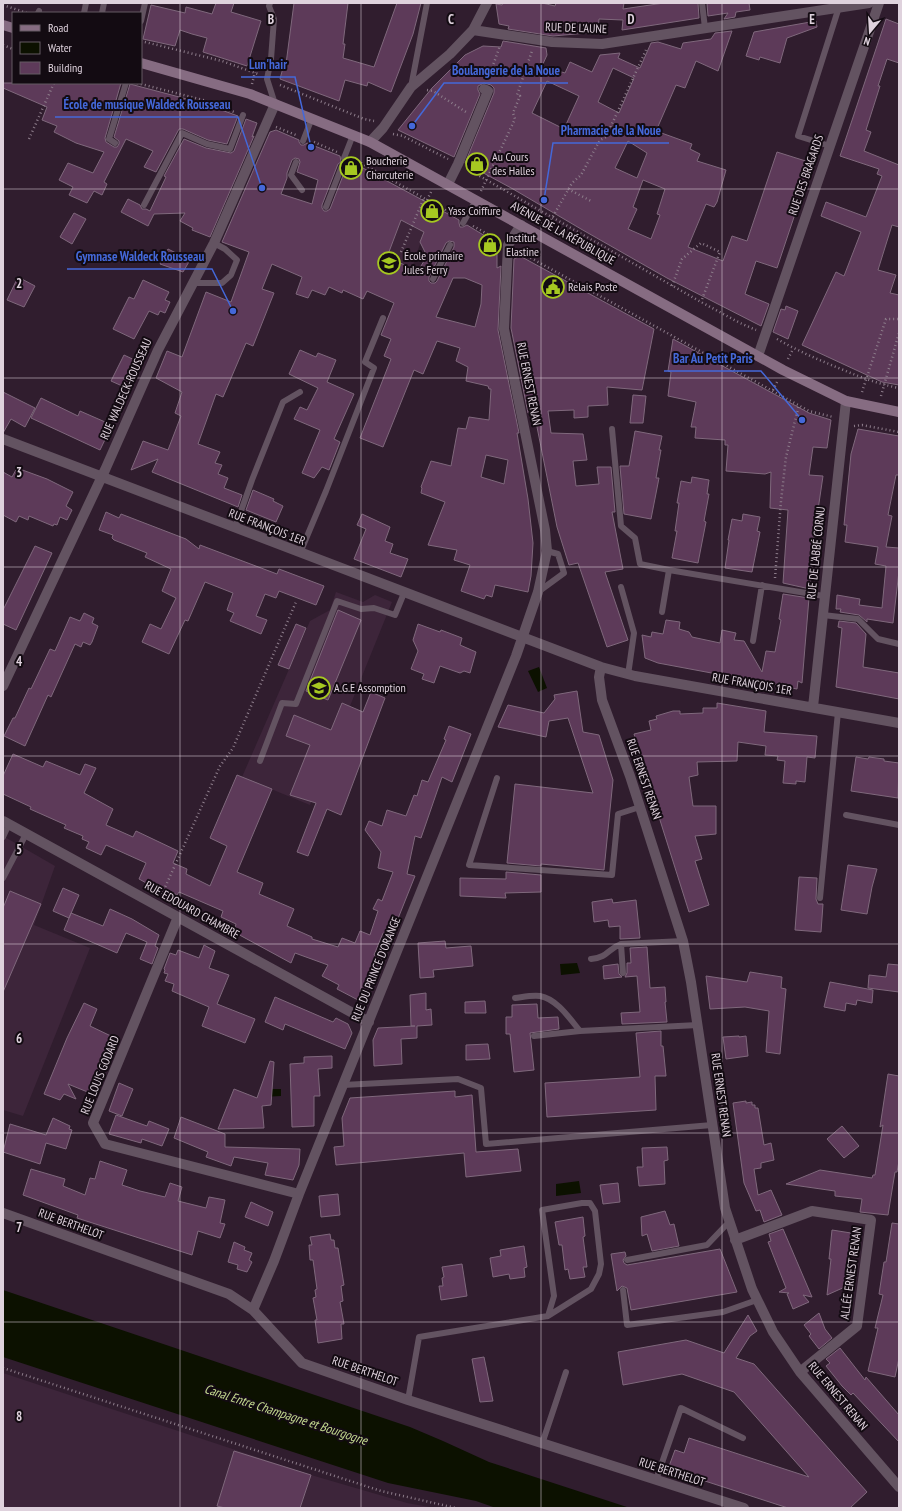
<svg xmlns="http://www.w3.org/2000/svg" width="902" height="1511" viewBox="0 0 902 1511" font-family="'PT Sans Narrow',sans-serif">
	<style>
		.built { fill: #3d253a }
		.water { fill: #0c1100 }
		.building { fill: #5d3a59; stroke: #7f687c; fill-rule: evenodd }
		.lines { fill: none; stroke-linecap: round; stroke-linejoin: round }
		.path { stroke: #8d7d8b; stroke-width: 2.5; stroke-dasharray: 1 3; stroke-linecap: butt }
		.lane { stroke: #635361; stroke-width: 6 }
		.street { stroke: #635361; stroke-width: 10 }
		.secondary { stroke: #866c82; stroke-width: 10 }
		.grid { fill: none; stroke: #dfd2dd; stroke-width: 1; stroke-opacity: 0.55 }
		.labels { text-anchor: middle; stroke-width: 4; stroke-linejoin: round; paint-order: stroke }
		.street-label { font-size: 12px; fill: #dfd2dd; stroke: #130b12 }
		.poi-label { font-size: 12px; fill: #dfd2dd; stroke: #130b12; text-anchor: start }
		.water-label { font-size: 13px; font-style: italic; fill: #c3d88f; stroke: #130b12 }
		.grid-label { font-size: 13px; text-anchor: middle; font-weight: bold; fill: #dfd2dd; stroke: #130b12; stroke-width: 4; stroke-linejoin: round; paint-order: stroke }
		.leader { fill: none; stroke: #4468d9; stroke-width: 1.5 }
		.callout-dot { fill: #4468d9; stroke: #130b12; stroke-width: 1.5 }
		.callout-label { font-size: 13px; text-anchor: middle; font-weight: bold; fill: #4468d9; stroke: #130b12; stroke-width: 4; stroke-linejoin: round; paint-order: stroke }
	</style>
	<rect width="100%" height="100%" fill="#301d2e"/>
	<path class="built" d="M404,189L430,204L417,228L424,232L412,268L396,304L367,291L390,220Z
		M336,592L363,602L375,595L392,602L310,805L242,777L310,621L330,610Z
		M3,836L55,866L34,925L90,948L23,1116L3,1110Z
		M3,1373L311,1475L407,1503L435,1508H3Z"/>
	<path class="water" d="M539,667L547,688L538,692L528,671Z
		M577,963L580,973L561,975L560,964Z
		M263,1089H281V1096L263,1097Z
		M579,1181L581,1193L556,1196V1184Z
		M3,1290L410,1427L443,1441L489,1462L630,1508H496L476,1501L388,1483L3,1357Z"/>
	<path class="building" d="M216,3H234L231,12L261,21L247,66L203,52L207,38L192,34L180,30L175,46L143,39L151,5L185,13L186,7L212,14Z
		M294,3H348L343,44H345L343,58L374,67L397,3H421L413,34L391,92L368,82L367,86L345,80L339,101L280,79L284,64H286Z
		M503,3H542L555,6L556,3H624L623,9L664,3H698L699,18L622,30L623,20L599,19L598,32L553,36L508,29L509,26L499,24L496,4L502,5Z
		M707,3H749L750,10L736,12L735,17L724,19L728,13L708,16Z
		M886,19L899,24V63L887,59L878,86H880L866,130L871,132L864,151L899,165V227L892,225L878,270L896,275L890,293L899,295V385L882,382L802,345L836,272L844,276L861,232L821,216L826,202L866,217L882,176L877,174L879,169L840,156Z
		M816,21L817,27L787,38L780,63L760,57L759,60L746,56L754,32Z
		M732,31L718,71L696,61L685,88L676,85L656,131L692,144L690,149L700,154L697,161L726,170L717,202L714,207L706,204L688,247L723,261L732,236L747,241L777,152L812,163L777,268L756,261L745,294L769,304L761,326L667,278L581,229L513,189L465,163L494,93V88L491,85L484,83L478,86V90L480,94L454,157L398,130L432,88L465,55L483,46L501,47L503,41L546,48L547,55L542,66L565,73L570,62L592,72L600,55L620,53L618,58L640,68L651,43L658,42L681,49L683,43L711,39L715,33ZM613,68L634,78L619,113L598,102ZM547,81L579,96L564,129L532,113ZM628,141L647,153L637,178L615,168ZM643,180L665,189L657,214L660,215L651,239L628,229L637,209L633,207Z
		M3,83H121L105,138L106,142L114,147H117L119,144V141L114,137L130,84L202,103L238,116L227,144L208,140L183,129H179L156,172L144,167L153,151L126,139L104,182L107,184L102,195L94,191L87,203L69,195L73,187L59,180L68,163L93,173L104,152L76,143L54,132L57,126L42,120L47,107L3,88Z
		M246,119L257,123L252,137L254,136L210,237L192,230L193,228L180,221L185,213L154,214L148,226L121,212L128,199L140,205L142,209H146L150,211L166,177L164,176L184,139L206,148L231,153L234,151Z
		M276,130L299,140V142L301,145H304L307,143L340,156L341,162L338,164L322,205V208L324,211H327L330,209L346,168L345,162L348,160L439,209L459,220V223L460,227H463L467,225L495,242L497,245V268L501,266L498,330L519,433H517L528,499L533,543L531,576L528,592L495,585L492,597L486,595L484,599L461,591L470,565L454,560L457,550L428,545L445,502L421,493L422,488L421,487L431,461L451,466L458,428L466,429L469,417L489,420L491,389H489L488,386L466,381L468,367L456,361L460,348L437,341L423,374L414,370L383,447L360,438L391,359L384,356L391,339L381,335L394,303L367,291L363,299L343,290L342,293L329,287L325,295L312,290L308,298L296,294L302,277L272,264L262,289L274,293L253,346L246,343L223,397L216,394L198,444L220,452L215,463L222,465L218,474L228,478L224,488L242,495L238,507L152,472L158,459L131,470L143,441L168,450L181,416L175,413L182,392L156,378L167,351L182,357L206,292L231,302L249,252L222,242L270,132ZM295,158L299,159L300,162L297,172L318,180L312,204L281,194L287,178V173L292,160ZM401,220L424,232L420,242L427,256L418,271L387,257ZM449,241L454,242V247L437,281L435,283H431L429,281V277L446,243ZM453,278H465L482,285L481,304L475,327L436,317ZM486,455L508,460L504,484L481,477Z
		M74,213L86,219L72,244L60,237Z
		M168,249L190,260L183,272L160,264Z
		M520,256L654,329L642,390L607,387L608,405L588,406V417L574,418V410L548,411L551,433L583,434L587,460L573,461L576,486L599,484L597,467H611L615,512H612L623,569L605,572L628,640L607,647L578,563L569,565L557,527L534,412L528,413L511,328L514,259Z
		M18,277L35,286L24,307L7,300Z
		M143,280L169,292L165,300L170,302L165,313L160,311L158,315L149,311L134,339L113,329L129,297L134,299Z
		M786,306L798,311L788,339L773,332L781,309L785,310Z
		M673,339L809,413L831,420L827,448L813,447L809,475L823,476L814,537L810,589L783,583L788,510L770,508L771,472L765,474L726,471L728,445H725V440L695,438L696,427H691L696,402L668,396L671,372L668,371Z
		M300,350L316,357L318,353L336,360L327,382L354,394L334,439L340,442L329,470L322,467L314,478L302,473L320,430L294,419L300,407L307,410L318,388L289,374Z
		M124,355L141,363L129,389L111,381Z
		M3,392L35,408L25,427L11,419L3,433Z
		M633,395L646,396L643,423H630Z
		M41,398L78,416L80,411L112,425L100,450L31,418Z
		M858,429L899,436V475H896L888,515L892,516L886,547L899,548V571L893,623L867,619V622L859,615L840,612L841,609H836L837,595L860,599L859,605L882,608L886,566L875,564L878,547L845,542L847,525H844L851,454Z
		M635,431L662,436L659,450H661L656,478H659L651,519L624,514L620,466H629Z
		M17,468L47,479L73,492L66,506L72,510L67,520L60,517L57,525L54,524L53,526L29,516L28,520L19,516L16,522L3,515V472L12,477Z
		M692,477L709,480L707,494H709L704,521L706,522L698,563L672,558L677,531H675L679,503H677L681,481L691,483Z
		M253,490L274,499L273,501L283,506L276,522L246,510Z
		M106,512L119,518L121,514L186,539L199,549L200,545L277,574L279,569L324,586L316,605L279,591L276,598L265,594L256,616L267,620L261,634L230,621L234,613L227,610L233,593L205,582L188,621L185,620L169,654L142,642L150,624L161,629L176,598L162,591L171,569L145,557L147,553L114,540L112,538L113,535L99,530Z
		M362,514L390,527L385,541L393,544L390,553L408,559L401,577L354,559L366,529L357,525Z
		M743,514L760,517L757,531L760,532L752,572L725,568L729,540H728L732,519L742,521Z
		M35,546L52,553L16,630L3,624V610Z
		M783,594L809,598L802,683L798,681L797,689L658,663L645,658L642,635L651,637L652,632L663,634L666,620L680,622L679,629L689,632L692,637L720,643L722,630L736,633L734,640L744,641L762,672L766,651L775,652L781,620L779,619Z
		M338,610L361,620L328,700L306,691Z
		M84,613L94,618L92,623L98,626L92,642L90,645L83,642L81,647L75,644L51,697L48,695L25,746L4,736L13,718H15L29,688L31,689L50,649L55,651L70,617L80,621Z
		M839,621L856,623L866,634L863,667L899,673V699L836,687L842,628L838,627Z
		M296,624L306,628L289,669L278,665Z
		M418,624L440,632L441,630L462,638L460,645L476,652L470,673L464,671L460,673L440,666L434,683L422,679L424,674L411,669L418,651L413,640Z
		M577,691L583,732L599,735L613,780L604,870L541,864V866L507,863L515,784L593,793L568,718L549,721L546,737L498,727L508,705L544,713L555,699L554,695Z
		M371,692L385,698L341,815L327,809L308,856L297,852L316,803L290,795L310,745L286,736L294,715L331,730L342,703L363,712Z
		M717,703L766,711L764,732L817,736L815,758L807,757L805,782L796,781V784L783,783L785,761L777,760L778,756L765,755L766,746L738,742L737,761L697,762L698,775L689,777L693,806H716V834L695,836L702,859L695,861L709,905L689,912L653,798L634,734L651,730L649,721L657,719L656,716L673,711H680V714L703,713V708H717Z
		M449,726L471,734L452,782L442,777L421,838L415,836L407,874L415,876L391,936L383,933L374,955L382,958L366,997L358,1000L337,989L339,985L322,976L328,965L295,953L291,963L234,932L236,924L221,917L223,911L179,892L177,895L172,892L170,896L139,879L146,863L106,845L101,855L86,848L89,842L82,839L83,836L64,828L66,825L30,809L31,807L3,794V776L13,754L43,767L46,761L80,775L85,764L96,768L84,793L113,809L106,825L133,837L136,831L178,851L173,863L187,869L186,874L210,886L227,846L210,838L237,775L272,789L237,872L263,883L259,894L294,909L287,926L312,937V939L338,947L342,938L355,943L360,931L370,935L378,911L373,909L378,899L382,901L393,872L378,868L381,852L365,830L369,821L382,826L387,810L406,816L414,795L417,796L422,780L428,782L446,740L444,739Z
		M856,757L868,759L869,757L884,759V761L899,763L898,798L851,791Z
		M848,865L877,869L872,887L867,914L841,910Z
		M506,872L541,875V892L505,893L506,898L460,896V878L506,879Z
		M799,877L817,878L816,899L818,904H823L821,932L795,930Z
		M63,888L79,895L69,918L53,911Z
		M10,891L41,904L3,992V908Z
		M612,899L613,903L636,900L640,938L620,939V926L609,927L608,920L594,922L592,902Z
		M110,909L132,919L159,935L155,946L158,948L152,964L140,959L147,942L126,933L117,953L64,930L71,913L103,926Z
		M445,941L446,948L471,946L473,966L433,970L434,977L420,978L418,943Z
		M204,945L215,951L209,968L229,975L217,1004L255,1019L245,1043L202,1026L209,1007L172,991L174,984L165,981L168,974L164,973L165,970L164,969L170,953L176,955L178,950L199,958Z
		M647,947L650,988L665,987L666,1002H665L667,1022L622,1024L621,1013L640,1012L637,976L625,977L627,973V963H631L630,948Z
		M618,964L619,974L622,977L604,979L603,966Z
		M888,964L899,965V992L868,988L869,975L886,977Z
		M750,972L782,977L781,988L786,989L780,1054L766,1052L769,1011L745,1007L710,1009L706,976L747,982Z
		M830,982L873,990L872,1003L857,1000L856,1005L846,1003L845,1011L824,1007Z
		M426,993V1010L431,1009L432,1025L417,1026V1038L401,1039L402,1064L374,1066L373,1040L378,1028L415,1026H411L410,995Z
		M275,997L333,1022L336,1018L348,1024L352,1033L345,1049L285,1024L283,1030L265,1022Z
		M485,1001L486,1013H465V1002Z
		M84,1003L97,1009L90,1026L113,1037L90,1093L68,1084L76,1099L64,1094L60,1100L44,1094L67,1038Z
		M537,1004L538,1018L558,1017L559,1029L530,1033L534,1070L514,1072L510,1034H506V1017H512V1005Z
		M661,1031V1046H663L666,1076H655L656,1110L547,1117L545,1083L640,1077L636,1033Z
		M739,1036V1037L746,1036L748,1056L726,1059L723,1037Z
		M488,1044L490,1059L466,1060V1045Z
		M332,1056V1068L318,1069L320,1096H314V1126L292,1127L290,1064L304,1063V1057Z
		M270,1061L274,1062L271,1105L262,1106L264,1128L218,1129L234,1089L257,1098Z
		M888,1074L899,1076V1161L897,1172H895L888,1215L860,1212L862,1199L835,1196V1191L786,1184L820,1170L872,1178L873,1175H875L883,1125L880,1127Z
		M119,1083L133,1089L122,1116L109,1111Z
		M455,1091V1097L472,1095L476,1152L518,1149L521,1171L466,1177L464,1153L336,1165L334,1147L344,1146L342,1118L350,1098Z
		M746,1101V1103L752,1102V1105H755V1108H758L764,1145L771,1143L774,1160L761,1163V1168L754,1169L758,1195L771,1190L782,1215L764,1222L760,1210L756,1211L744,1183L733,1103Z
		M116,1115L147,1126L149,1121L169,1129L162,1146L142,1139L141,1143L109,1134Z
		M181,1117L225,1134V1147L300,1149L299,1165L293,1180L265,1175L268,1163L234,1157L231,1166L206,1157L208,1152L174,1138Z
		M53,1118L70,1126L69,1129L72,1130L66,1149L46,1143L40,1164L3,1152L10,1124L46,1135Z
		M842,1126L859,1146L844,1158L827,1139Z
		M667,1147L668,1160L664,1161L665,1184L639,1186L637,1167H643L642,1148Z
		M100,1161L127,1170L122,1185L140,1191L165,1197L170,1183L182,1187L178,1201L206,1208L209,1197L225,1200L220,1223L225,1224L220,1238L198,1231L192,1255L77,1218L78,1215L23,1195L31,1169L65,1179L63,1186L85,1195L90,1178L95,1179Z
		M618,1183L620,1202L603,1204L600,1185Z
		M338,1194L340,1215L321,1217L319,1196Z
		M251,1202L273,1212L268,1226L245,1217Z
		M665,1211L670,1225L674,1224L679,1246L652,1251L647,1234L642,1236L641,1217Z
		M583,1217L585,1236L583,1237L587,1267H583L585,1277L570,1279L568,1269L565,1270L562,1245H559L555,1222Z
		M892,1223L899,1224V1358L895,1377L868,1371L878,1328H875L883,1295L879,1294L884,1262H886Z
		M783,1229L812,1297L803,1295L809,1302L793,1309L787,1294L789,1293L779,1292L786,1288L768,1242L771,1241L769,1234Z
		M832,1230L851,1233L847,1268H849L847,1286L827,1295L831,1259H829Z
		M330,1234L331,1240H334L335,1248H338L344,1285L341,1286L343,1301L340,1302L344,1324H341L342,1339L318,1343L315,1320H317L313,1298L316,1297L315,1290L317,1289L313,1260H310L309,1245H312L310,1237Z
		M234,1242L245,1247L244,1250L252,1253L249,1260L252,1262L247,1272L237,1269L238,1265L228,1262Z
		M524,1246L527,1267L524,1268L525,1277L510,1279L509,1274L493,1277L490,1258L501,1256L500,1250Z
		M720,1249L737,1292L631,1310L627,1288L622,1286L617,1291L611,1254L625,1252L626,1256L623,1260L624,1263L627,1265Z
		M462,1264L467,1296L441,1300L439,1286H443L442,1278L444,1277L442,1267Z
		M819,1313L825,1329L832,1338L819,1349L809,1336L811,1334L804,1325Z
		M748,1315L757,1331L750,1336L736,1358L754,1364L867,1492L850,1508H788L668,1469L675,1450L684,1453L689,1438L809,1477L734,1392L682,1374L623,1385L618,1352L686,1340L724,1353Z
		M840,1348L865,1380L866,1377L899,1415V1442L853,1393L851,1395L842,1386L826,1366L830,1363L826,1359Z
		M484,1357L493,1401L480,1402L472,1359Z
		M234,1451L311,1475L300,1508H225L217,1506Z"/>
	<g class="lines">
		<path class="path" d="M3,5L27,13
			M141,41L222,61L258,74
			M3,45L13,49
			M488,79L500,46
			M137,83L203,100L234,112
			M252,84L255,72
			M280,85L364,119L374,121
			M427,90L433,91L466,112
			M276,127L296,135
			M393,134L403,136L448,159
			M29,139L54,83
			M314,142L337,152
			M354,159L456,216
			M469,170L701,302L740,323L756,330
			M568,189L591,201
			M481,191L515,119L513,113L520,96L517,95L532,51
			M427,200L432,190
			M473,226L498,240
			M547,227L572,183L581,175L600,140L606,137L646,50
			M401,252L424,198
			M520,252L809,411L833,417
			M672,286L682,259L701,243L720,252L701,302
			M777,339C798,351 819,360 841,369C860,377 878,384 899,388
			M788,359L793,349
			M773,390L778,380
			M862,392L886,319H899
			M881,396L899,333
			M854,426L862,425L899,432
			M775,578L781,501L786,457L799,405
			M162,894L220,766L233,748L296,602
			M3,1368L381,1491L456,1508"/>
		<path class="lane" d="M270,3L269,6L274,19L271,59L267,79L275,104
			M702,3L705,28
			M38,13L39,11
			M84,13L86,3
			M102,13L104,3
			M141,21L145,3
			M411,87L427,3
			M303,141L312,118
			M115,143L109,139L126,83
			M830,146L798,136L839,7
			M344,158L353,135
			M296,162L291,175L302,190
			M144,205L182,133L207,144L230,149L243,115
			M326,207L342,166
			M463,223L476,200
			M433,279L450,245
			M192,283H222L231,275L237,260L225,249L214,243
			M612,429L621,526L635,538L640,564L669,570
			M235,528L252,480L283,402L300,392
			M300,553L326,491L374,368L365,362L383,318
			M621,587L634,633L628,675
			M538,592L564,573L558,554L547,551
			M662,612L669,570L824,596
			M823,615L858,619L878,639L899,644
			M753,641L762,585
			M260,761L282,703L296,704L337,601L361,609L374,608L395,615L404,593
			M497,778L469,865L612,875L618,814L640,807
			M846,815L899,825
			M3,837L9,824
			M3,878L26,834
			M820,898L838,712
			M591,959C609,957 607,949 621,944
			M623,973L621,944L683,941
			M515,998C523,997 532,995 540,996C557,999 570,1019 580,1031L698,1025
			M534,1036L580,1031
			M343,1085L458,1079L481,1088L486,1144L712,1125
			M627,1260L707,1245L729,1222
			M623,1290L627,1325L723,1312L757,1300
			M408,1400L419,1337L548,1316L554,1296L542,1210L582,1203H590L595,1211L601,1264L599,1274L591,1289L548,1316
			M542,1444L566,1372
			M656,1480L681,1408L743,1438"/>
		<path class="street" d="M473,30L552,42L602,44L869,3
			M370,142L383,128L411,87L450,54L473,30L487,3
			M448,184L458,164L488,91L484,89
			M758,356L879,3
			M3,439L601,667L635,676L899,723
			M601,667L599,677L602,700L630,776L683,941L691,982L725,1208L752,1289L773,1332L800,1372L899,1487
			M3,686L105,470L158,350L214,243L275,104
			M813,707L846,401
			M3,821L369,1022
			M178,917L93,1123L105,1144L299,1194
			M3,1213L229,1294L253,1310L302,1363L408,1400L744,1508
			M735,1240L812,1211L871,1220L857,1326L800,1372
			M253,1310L274,1261L299,1194L516,656L538,592L547,551L545,530L504,329L508,245L521,225"/>
		<path class="secondary" d="M3,25L13,28
			M141,63L250,94L370,142L783,370L846,401L899,412"/>
	</g>
	<path class="grid" d="M180,3V1508M361,3V1508M541,3V1508M722,3V1508M3,189H899M3,378H899M3,567H899M3,756H899M3,944H899M3,1133H899M3,1322H899"/>
	<defs>
		<g id="shop-ring" transform="scale(1.15)"><circle r="9.5" fill="#130b12" stroke="#a6c821" stroke-width="1.5"/><path d="M-5-2.5h2.3a2.7 3.5 0 0 1 5.4 0H5L5.5 6h-11ZM-1.5-2.5h3a1.5 2.3 0 0 0-3 0Z" fill="#a6c821"/></g>
		<g id="school-ring" transform="scale(1.15)"><circle r="9.5" fill="#130b12" stroke="#a6c821" stroke-width="1.5"/><path d="M0-5L7-2L0 1L-7-2ZM-4 1L0 2.5L4 1V4Q0 6-4 4Z" fill="#a6c821"/></g>
		<g id="civic-ring" transform="scale(1.15)"><circle r="9.5" fill="#130b12" stroke="#a6c821" stroke-width="1.5"/><path d="M-.6-6.5H3V-4.5H.6V-3L4-1V1h2V6H-6V1h2V-1L-.6-3ZM-1.2 2.5V6h2.4V2.5Z" fill="#a6c821"/></g>
	</defs>
	<g fill-rule="evenodd">
		<use href="#shop-ring" x="477" y="164"/>
		<use href="#shop-ring" x="351" y="168"/>
		<use href="#shop-ring" x="432" y="211"/>
		<use href="#shop-ring" x="490" y="245"/>
		<use href="#school-ring" x="389" y="263"/>
		<use href="#civic-ring" x="553" y="287"/>
		<use href="#school-ring" x="319" y="688"/>
	</g>
	<g class="labels">
		<g class="street-label">
			<text transform="translate(576 28) rotate(2)" y="4">RUE DE L'AUNE</text>
			<text transform="translate(806 175) rotate(-71)" y="4">RUE DES BRAGARDS</text>
			<text transform="translate(563 233) rotate(29)" y="4">AVENUE DE LA RÉPUBLIQUE</text>
			<text transform="translate(529 384) rotate(79)" y="4">RUE ERNEST RENAN</text>
			<text transform="translate(126 389) rotate(-66)" y="4">RUE WALDECK-ROUSSEAU</text>
			<text transform="translate(267 527) rotate(21)" y="4">RUE FRANÇOIS 1ER</text>
			<text transform="translate(816 553) rotate(-84)" y="4">RUE DE L'ABBÉ CORNU</text>
			<text transform="translate(752 684) rotate(10)" y="4">RUE FRANÇOIS 1ER</text>
			<text transform="translate(644 779) rotate(71)" y="4">RUE ERNEST RENAN</text>
			<text transform="translate(192 910) rotate(29)" y="4">RUE EDOUARD CHAMBRE</text>
			<text transform="translate(376 969) rotate(-68)" y="4">RUE DU PRINCE D'ORANGE</text>
			<text transform="translate(100 1075) rotate(-68)" y="4">RUE LOUIS GODARD</text>
			<text transform="translate(721 1095) rotate(82)" y="4">RUE ERNEST RENAN</text>
			<text transform="translate(71 1224) rotate(20)" y="4">RUE BERTHELOT</text>
			<text transform="translate(851 1273) rotate(-82)" y="4">ALLÉE ERNEST RENAN</text>
			<text transform="translate(365 1371) rotate(19)" y="4">RUE BERTHELOT</text>
			<text transform="translate(838 1396) rotate(50)" y="4">RUE ERNEST RENAN</text>
			<text transform="translate(672 1472) rotate(18)" y="4">RUE BERTHELOT</text>
		</g>
		<g class="poi-label">
			<text x="492" y="161">Au Cours<tspan x="492" dy="14">des Halles</tspan></text>
			<text x="366" y="165">Boucherie<tspan x="366" dy="14">Charcuterie</tspan></text>
			<text x="448" y="215">Yass Coiffure</text>
			<text x="506" y="242">Institut<tspan x="506" dy="14">Elastine</tspan></text>
			<text x="404" y="260">École primaire<tspan x="404" dy="14">Jules Ferry</tspan></text>
			<text x="568" y="291">Relais Poste</text>
			<text x="334" y="692">A.G.E Assomption</text>
		</g>
		<g class="water-label">
			<text transform="translate(286 1414) rotate(18)" y="5">Canal Entre Champagne et Bourgogne</text>
		</g>
	</g>
	<g class="grid-label">
		<text x="271" y="24">B</text>
		<text x="451" y="24">C</text>
		<text x="631" y="24">D</text>
		<text x="812" y="24">E</text>
		<text x="19" y="288">2</text>
		<text x="19" y="477">3</text>
		<text x="19" y="666">4</text>
		<text x="19" y="854">5</text>
		<text x="19" y="1043">6</text>
		<text x="19" y="1232">7</text>
		<text x="19" y="1421">8</text>
	</g>
	<path class="leader" d="M311 147L295 77H241M412 126L444 83H568M262 188L238 117H55M544 200L553 143H669M233 311L212 269H67M802 420L761 371H664"/>
	<g class="callout-dot">
		<circle cx="311" cy="147" r="4"/>
		<circle cx="412" cy="126" r="4"/>
		<circle cx="262" cy="188" r="4"/>
		<circle cx="544" cy="200" r="4"/>
		<circle cx="233" cy="311" r="4"/>
		<circle cx="802" cy="420" r="4"/>
	</g>
	<g class="callout-label">
		<text x="268" y="69">Lun'hair</text>
		<text x="506" y="75">Boulangerie de la Noue</text>
		<text x="147" y="109">École de musique Waldeck Rousseau</text>
		<text x="611" y="135">Pharmacie de la Noue</text>
		<text x="140" y="261">Gymnase Waldeck Rousseau</text>
		<text x="713" y="363">Bar Au Petit Paris</text>
	</g>
	<rect width="902" height="1511" fill="none" stroke="#dfd2dd" stroke-width="8"/>
	<rect x="12" y="12" width="130" height="72" fill="#130b12" stroke="#655b63"/>
	<rect x="20" y="25" width="20" height="6" fill="#866c82" stroke="#655b63"/>
	<text x="48" y="32" font-size="12" fill="#dfd2dd">Road</text>
	<rect x="20" y="42" width="20" height="12" fill="#0c1100" stroke="#655b63"/>
	<text x="48" y="52" font-size="12" fill="#dfd2dd">Water</text>
	<rect x="20" y="62" width="20" height="12" fill="#5d3a59" stroke="#655b63"/>
	<text x="48" y="72" font-size="12" fill="#dfd2dd">Building</text>
	<g transform="translate(870 32) rotate(198)" stroke="#130b12" stroke-width="3" paint-order="stroke">
	<path d="M0-3L7 15L0 10L-7 15Z" fill="#dfd2dd"/>
	<text y="-6" font-size="11" font-weight="bold" text-anchor="middle" fill="#dfd2dd">N</text>
	</g>
</svg>
